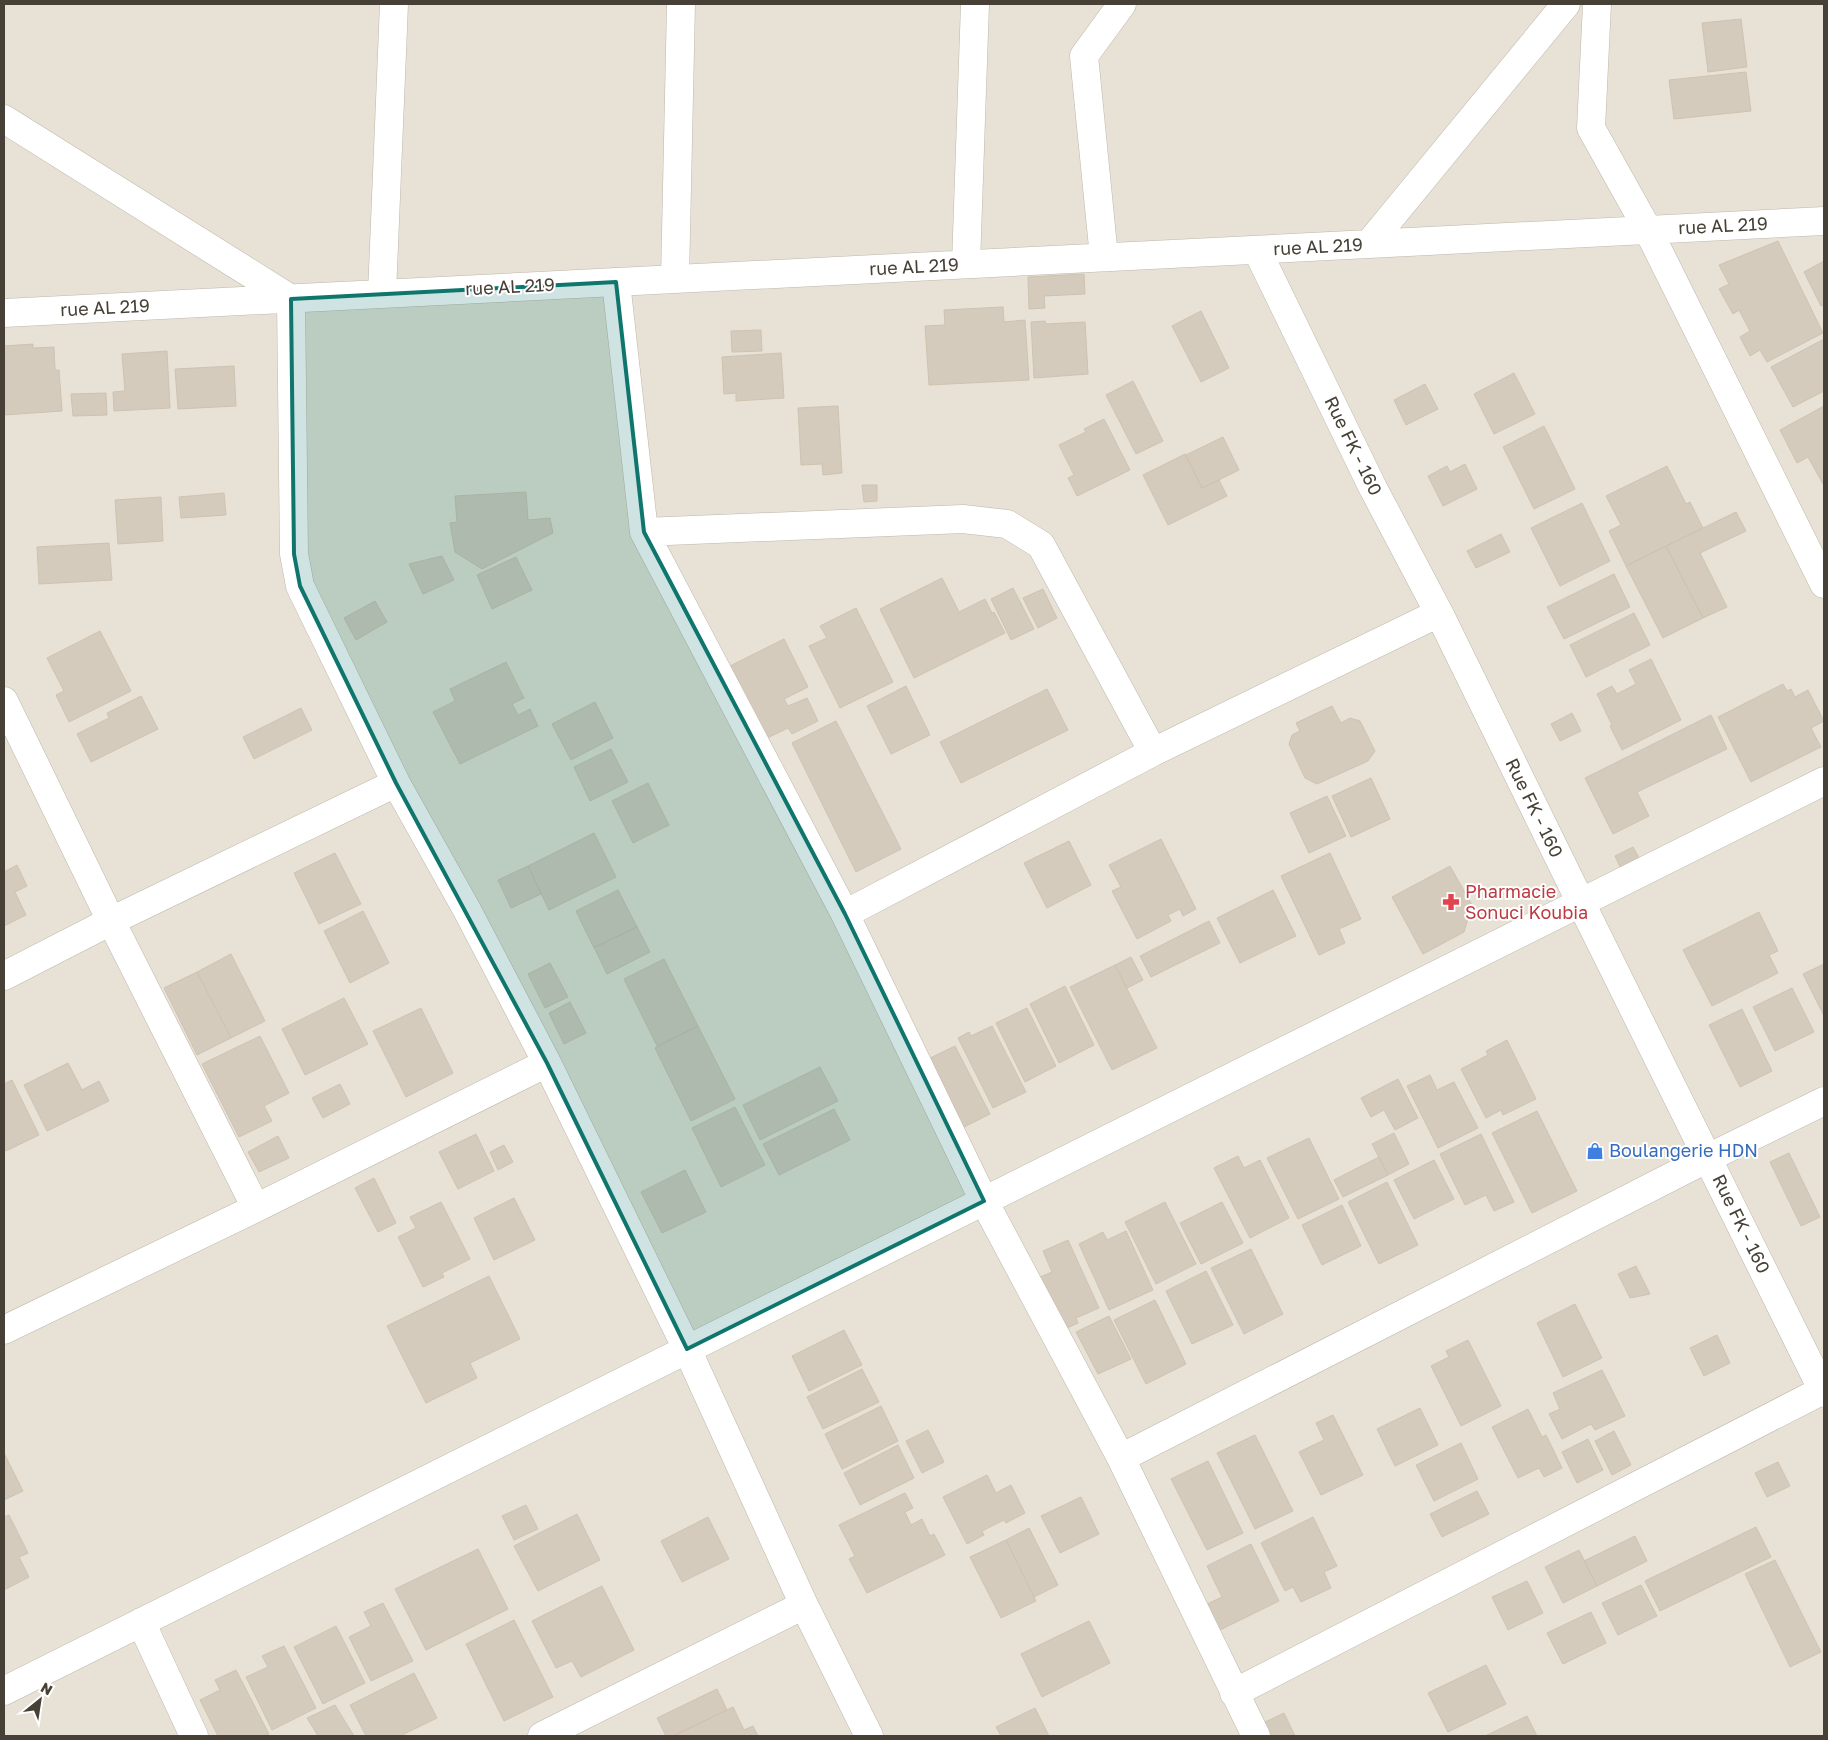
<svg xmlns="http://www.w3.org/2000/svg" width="1828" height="1740" viewBox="0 0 1828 1740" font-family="'Golos Text',sans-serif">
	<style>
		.residential { fill: #e7e1d6 }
		.building { fill: #d5cbbd; stroke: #cfc3b0 }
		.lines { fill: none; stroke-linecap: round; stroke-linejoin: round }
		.minor-casing { stroke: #bfb7aa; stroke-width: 29 }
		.minor { stroke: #fff; stroke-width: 28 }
		.marked { fill: #0f766e; fill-opacity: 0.2; stroke: #0f766e; stroke-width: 4; stroke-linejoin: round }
		.labels { text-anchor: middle; stroke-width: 4; stroke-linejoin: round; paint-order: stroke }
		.street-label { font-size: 18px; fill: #464036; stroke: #fff }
		.health-label { font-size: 18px; fill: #be3a42; stroke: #fff; text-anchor: start }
		.shop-label { font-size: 18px; fill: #366cbe; stroke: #fff; text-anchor: start }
	</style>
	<rect width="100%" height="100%" fill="#f3efe7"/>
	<path class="residential" d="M4,4H1824V1736H4Z"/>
	<path class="building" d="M1741,19L1747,67L1708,72L1702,23Z
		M1746,72L1751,111L1674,119L1669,80Z
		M1778,241L1823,333L1767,362L1760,350L1750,356L1740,337L1750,331L1739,310L1733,314L1719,289L1729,284L1719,265Z
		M1824,261V305L1821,306L1804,272Z
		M1084,274L1085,294L1044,296L1045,308L1029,309L1028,277Z
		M1003,307L1004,322L1025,320L1029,380L929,385L925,326L945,325L944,310Z
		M1201,311L1229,368L1201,382L1172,326Z
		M1045,321L1046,324L1085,322L1088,374L1034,378L1031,322Z
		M761,330L762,351L732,352L731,331Z
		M1824,339V391L1793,407L1771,367Z
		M33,344V348L54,347L55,370H59L62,411L4,415V346Z
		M167,351L170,408L114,411L113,392L125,391L122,354Z
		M781,353L784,398L736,401V393L724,394L722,357Z
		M234,366L236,406L178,409L175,369Z
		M1514,373L1535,414L1494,434L1474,394Z
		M1133,381L1163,441L1136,454L1106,395Z
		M1425,384L1438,409L1406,425L1394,400Z
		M106,393L107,415L73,416L71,394Z
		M838,406L842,473L823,475L822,464L801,465L798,408Z
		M1824,406V483L1823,484L1808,457L1797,463L1780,430Z
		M1104,419L1130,470L1077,496L1068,478L1074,475L1059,445L1086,432L1084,429Z
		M1544,426L1575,489L1534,509L1503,447Z
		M1223,437L1239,470L1202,488L1186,455Z
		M1185,454L1202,488L1219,480L1227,496L1168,525L1143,475Z
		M1465,464L1477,489L1443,506L1428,476L1447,466L1450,472Z
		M1667,466L1686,504L1690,502L1703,528L1626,566L1609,531L1621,525L1606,496Z
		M862,485H877V501L864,502Z
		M526,492L528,520L550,518L553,533L482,569L455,552L450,523L457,522L455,496Z
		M224,493L226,515L181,518L179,497Z
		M161,497L163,541L118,544L115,500Z
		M1582,503L1610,561L1560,586L1531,528Z
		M1736,512L1746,531L1700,553L1727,607L1703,618L1666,546Z
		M1501,534L1510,552L1476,568L1467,551Z
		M109,543L112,580L39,584L37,547Z
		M1666,546L1703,618L1663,638L1626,566Z
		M442,556L454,580L423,594L409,564Z
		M516,557L532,590L492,609L477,575Z
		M1614,574L1630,607L1564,639L1547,607Z
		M942,578L959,612L985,599L992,613L994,612L1005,633L914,678L880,609Z
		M1013,588L1034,629L1011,640L991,599Z
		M1043,589L1057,618L1038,628L1023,598Z
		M375,601L387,622L356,640L344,618Z
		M856,608L893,682L840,708L809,646L827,638L820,626Z
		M1634,613L1650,645L1586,677L1570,645Z
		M100,631L131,691L69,722L56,695L64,691L47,658Z
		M784,639L808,687L784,699L788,706L807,698L818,721L792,734L788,728L761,741L724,669Z
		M1651,659L1681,720L1622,750L1610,726L1612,725L1597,694L1612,686L1617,694L1636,684L1629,670Z
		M506,662L524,698L512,704L518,715L530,709L538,726L460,764L433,712L455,701L450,689Z
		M1783,684L1787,691L1791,689L1795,697L1808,690L1824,721L1811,728L1821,747L1751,782L1718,717Z
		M906,686L930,735L891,754L867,706Z
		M1047,689L1068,730L961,783L940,742Z
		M141,696L158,729L91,762L77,734L109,718L107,713Z
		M595,702L613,738L571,760L552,724Z
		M1332,706L1341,723L1350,718L1360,721L1375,751L1368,761L1317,784L1305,778L1289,744L1292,735L1300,731L1296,723Z
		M301,708L312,730L254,759L243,737Z
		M1572,713L1581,731L1560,741L1551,724Z
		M1711,715L1727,749L1637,792L1649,816L1613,834L1585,778Z
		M836,721L901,849L856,872L792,743Z
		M611,749L628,782L590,801L574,767Z
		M1371,778L1390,819L1351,837L1332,796Z
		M648,783L669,825L633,843L612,801Z
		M1327,796L1346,836L1309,853L1290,813Z
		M594,833L616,877L549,910L528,866Z
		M1161,839L1196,909L1183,916L1180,909L1168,915L1171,921L1137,939L1112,891L1121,887L1109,865Z
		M1069,841L1091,885L1047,908L1024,863Z
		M1633,847L1644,867L1625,877L1615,856Z
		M335,853L361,904L319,924L294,873Z
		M1330,853L1361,919L1339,929L1345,943L1319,955L1281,876Z
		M17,865L27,886L15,892L26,915L4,926V872Z
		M528,866L541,894L511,908L498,880Z
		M1450,866L1472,905L1464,932L1423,954L1392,897Z
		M618,890L637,927L594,948L576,911Z
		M1273,890L1296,936L1240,963L1217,918Z
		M363,911L389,963L350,983L324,931Z
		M1759,912L1778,951L1769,955L1778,973L1712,1006L1683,950Z
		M1209,921L1220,943L1151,977L1140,956Z
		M637,927L650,952L607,974L594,947Z
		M231,954L265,1021L231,1038L197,972Z
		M1131,957L1143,980L1127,988L1115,965Z
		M664,959L698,1026L657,1046L624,979Z
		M550,963L568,997L545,1008L528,974Z
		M1824,964V1016L1803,974Z
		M1115,965L1157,1048L1112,1070L1070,987Z
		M197,972L231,1038L197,1055L164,988Z
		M1065,986L1094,1045L1059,1063L1030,1004Z
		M1792,988L1814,1032L1775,1051L1753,1007Z
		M344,998L368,1044L305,1075L282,1029Z
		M570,1002L586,1033L564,1044L549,1013Z
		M421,1008L453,1073L406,1097L373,1031Z
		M1027,1008L1056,1066L1025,1082L996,1023Z
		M1742,1009L1772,1071L1740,1087L1709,1025Z
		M698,1026L735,1099L691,1121L655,1048Z
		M992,1026L1026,1092L993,1108L958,1038L969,1032L971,1036Z
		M260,1036L289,1093L264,1106L272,1121L239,1137L202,1064Z
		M1507,1040L1536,1099L1503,1115L1501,1110L1486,1118L1461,1069L1488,1055L1486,1051Z
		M955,1046L990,1114L960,1129L926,1060Z
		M68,1063L82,1090L99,1081L109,1101L47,1131L24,1085Z
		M820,1067L838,1101L760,1140L743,1105Z
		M1430,1075L1437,1090L1454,1082L1478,1128L1438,1148L1407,1086Z
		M1398,1079L1418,1118L1395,1130L1384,1110L1371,1117L1361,1098Z
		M12,1080L39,1135L6,1151L4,1146V1084Z
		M340,1084L350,1104L323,1118L312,1098Z
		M735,1107L765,1165L721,1187L692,1128Z
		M834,1109L850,1140L779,1175L763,1144Z
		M1537,1111L1577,1191L1532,1213L1492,1133Z
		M1394,1133L1409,1164L1388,1175L1372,1144Z
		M476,1134L494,1171L458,1189L439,1152Z
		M1481,1134L1514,1202L1494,1211L1486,1195L1465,1205L1440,1154Z
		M278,1136L289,1158L259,1172L248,1152Z
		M1309,1138L1339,1199L1298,1219L1267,1158Z
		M504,1145L513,1162L498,1170L490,1152Z
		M1789,1153L1820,1217L1801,1226L1770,1162Z
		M1238,1156L1244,1168L1260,1160L1289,1218L1250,1238L1214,1168Z
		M1379,1157L1388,1175L1343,1197L1334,1180Z
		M1434,1160L1454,1199L1414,1219L1394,1180Z
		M685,1170L706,1212L662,1233L641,1192Z
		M374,1178L396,1223L378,1232L355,1188Z
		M1387,1182L1418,1245L1379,1264L1348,1202Z
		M514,1198L535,1240L494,1260L474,1218Z
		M441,1202L470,1259L442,1273L444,1277L423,1287L398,1237L416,1228L410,1217Z
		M1165,1202L1196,1264L1156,1284L1125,1222Z
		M1222,1202L1243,1243L1201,1264L1180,1223Z
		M1342,1205L1361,1246L1322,1265L1302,1225Z
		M1126,1231L1153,1290L1109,1310L1079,1244L1103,1232L1107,1240Z
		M1068,1240L1099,1308L1076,1318L1078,1323L1065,1329L1040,1277L1052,1272L1043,1251Z
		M1251,1249L1283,1314L1244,1334L1211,1268Z
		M1636,1266L1650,1294L1630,1298L1618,1274Z
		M1206,1271L1233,1325L1192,1344L1166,1291Z
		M489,1276L520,1339L470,1363L477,1378L426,1403L387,1326Z
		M1155,1300L1186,1364L1146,1384L1114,1320Z
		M1575,1304L1602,1358L1563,1377L1537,1323Z
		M1109,1316L1131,1359L1098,1374L1076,1332Z
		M844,1330L862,1365L809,1391L792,1356Z
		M1717,1335L1730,1363L1704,1376L1690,1348Z
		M1468,1340L1501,1406L1461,1426L1431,1366L1449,1357L1446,1351Z
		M862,1369L879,1402L823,1429L807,1397Z
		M1602,1370L1625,1416L1595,1430L1591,1424L1562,1439L1549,1414L1560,1409L1553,1393Z
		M881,1406L898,1441L842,1469L825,1434Z
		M1420,1408L1438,1445L1395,1466L1377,1429Z
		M1528,1409L1542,1437L1546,1435L1562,1468L1544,1477L1539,1468L1518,1478L1492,1427Z
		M1333,1415L1363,1475L1321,1495L1299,1452L1324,1440L1316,1423Z
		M928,1430L944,1462L922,1473L906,1441Z
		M1614,1431L1631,1465L1612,1475L1595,1441Z
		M1255,1435L1293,1511L1255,1529L1217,1453Z
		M1588,1439L1603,1470L1577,1483L1562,1452Z
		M1461,1443L1478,1479L1434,1501L1416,1465Z
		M898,1445L914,1478L860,1505L844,1473Z
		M4,1453L23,1491L4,1500Z
		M1208,1461L1243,1533L1207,1550L1171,1479Z
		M1778,1462L1790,1486L1767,1497L1755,1473Z
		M987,1475L996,1493L1011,1485L1025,1513L1006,1523L1004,1520L982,1531L984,1535L967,1544L943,1497Z
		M1477,1491L1489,1514L1442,1537L1430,1514Z
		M905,1493L913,1508L905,1512L911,1525L922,1519L930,1536L934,1534L945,1555L867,1593L849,1559L855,1556L839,1525Z
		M1081,1497L1099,1534L1060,1553L1041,1516Z
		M526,1505L538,1529L514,1540L502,1516Z
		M577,1514L600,1560L538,1591L514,1546Z
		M9,1515L28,1553L19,1557L29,1577L4,1590V1517Z
		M708,1517L729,1559L682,1582L661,1541Z
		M1313,1517L1337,1566L1324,1572L1331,1588L1301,1602L1293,1587L1285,1591L1261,1543Z
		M1756,1527L1771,1557L1660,1611L1645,1581Z
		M1029,1528L1058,1585L1034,1597L1006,1540Z
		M1635,1536L1647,1561L1597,1586L1584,1561Z
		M1006,1540L1036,1601L1001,1618L970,1557Z
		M1251,1544L1279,1601L1218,1631L1205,1605L1222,1597L1207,1566Z
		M478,1549L508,1609L426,1650L395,1589Z
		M1579,1550L1597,1586L1563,1603L1545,1567Z
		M1775,1560L1821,1652L1790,1667L1745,1574Z
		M1527,1581L1543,1613L1508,1630L1492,1597Z
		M1641,1585L1657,1616L1618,1635L1602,1603Z
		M602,1586L634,1650L581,1677L572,1661L556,1668L532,1621Z
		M383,1603L413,1661L371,1681L349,1637L371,1626L364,1612Z
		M1591,1612L1606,1643L1563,1664L1547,1633Z
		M514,1620L553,1697L504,1721L466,1644Z
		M1089,1621L1110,1663L1042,1697L1021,1654Z
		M336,1626L365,1683L323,1704L294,1647Z
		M284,1646L316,1708L272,1730L246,1677L268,1667L262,1656Z
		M1486,1665L1506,1704L1448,1732L1428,1693Z
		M236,1670L269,1734L263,1736H218L200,1700L220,1690L215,1680Z
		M414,1673L437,1718L400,1736H366L350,1705Z
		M717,1689L727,1710L673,1736H666L657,1718Z
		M335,1705L354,1736H318L307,1718Z
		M733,1707L744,1730L753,1726L758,1736H673Z
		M1035,1708L1049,1736H1001L996,1727Z
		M1284,1713L1295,1736H1267L1261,1724Z
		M1527,1716L1537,1736H1485Z"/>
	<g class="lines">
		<g class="minor-casing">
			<path id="minor" d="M1597,4L1591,128L1648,230L1824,584
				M4,119L291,299L294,554L300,586L396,783L467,910L547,1063L687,1349L804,1605L869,1736
				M1369,244L1566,4
				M1257,250L1373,488L1439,613L1581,903L1824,1393
				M1104,257L1084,56L1122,4
				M966,264L975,4
				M675,279L681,4
				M616,282L644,532L845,914L984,1201L1121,1458L1256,1736
				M382,294L394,4
				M4,313L1824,221
				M644,532L963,519L1007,524L1041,545L1153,752
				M4,701L111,921L256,1208
				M845,914L1153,752L1439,613
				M4,976L111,921L396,783
				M4,1330L256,1208L547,1063
				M1121,1458L1708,1158L1824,1101
				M141,1622L194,1736
				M4,1691L1824,781
				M1234,1693L1823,1390
				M542,1736L804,1605"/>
		</g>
		<use href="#minor" class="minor"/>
	</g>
	<path class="marked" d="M616,282L644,532L845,914L984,1201L687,1349L547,1063L396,783L300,586L294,554L291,299Z"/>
	<defs>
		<g id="pharmacy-bare" transform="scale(1.35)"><path d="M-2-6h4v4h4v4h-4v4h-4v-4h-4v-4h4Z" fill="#e0444e" stroke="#fff" stroke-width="2.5" paint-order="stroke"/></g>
		<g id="shop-bare" transform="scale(1.35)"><path d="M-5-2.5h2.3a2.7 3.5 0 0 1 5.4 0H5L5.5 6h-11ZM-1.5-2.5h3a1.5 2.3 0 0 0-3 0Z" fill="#3f7fe0" stroke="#fff" stroke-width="2.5" paint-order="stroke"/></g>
	</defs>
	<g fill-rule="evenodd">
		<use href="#pharmacy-bare" x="1451" y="902"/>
		<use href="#shop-bare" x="1595" y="1151"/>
	</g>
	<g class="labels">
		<g class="street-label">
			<text transform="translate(1723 226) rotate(-3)" y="6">rue AL 219</text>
			<text transform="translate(1318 247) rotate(-3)" y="6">rue AL 219</text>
			<text transform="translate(914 267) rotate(-3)" y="6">rue AL 219</text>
			<text transform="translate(510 287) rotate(-3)" y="6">rue AL 219</text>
			<text transform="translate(105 308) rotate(-3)" y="6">rue AL 219</text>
			<text transform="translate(1353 446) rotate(64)" y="6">Rue FK - 160</text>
			<text transform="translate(1534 808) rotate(64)" y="6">Rue FK - 160</text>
			<text transform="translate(1741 1224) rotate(64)" y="6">Rue FK - 160</text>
		</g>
		<g class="health-label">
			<text x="1465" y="898">Pharmacie<tspan x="1465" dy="21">Sonuci Koubia</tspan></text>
		</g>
		<g class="shop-label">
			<text x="1609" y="1157">Boulangerie HDN</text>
		</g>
	</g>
	<rect width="1828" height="1740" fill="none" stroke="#464036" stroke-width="10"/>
	<g transform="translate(40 1700) rotate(30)" stroke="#ffffff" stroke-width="4" paint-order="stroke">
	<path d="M0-4L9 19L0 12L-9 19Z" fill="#464036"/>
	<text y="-8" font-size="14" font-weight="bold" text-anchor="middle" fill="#464036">N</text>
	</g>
</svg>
